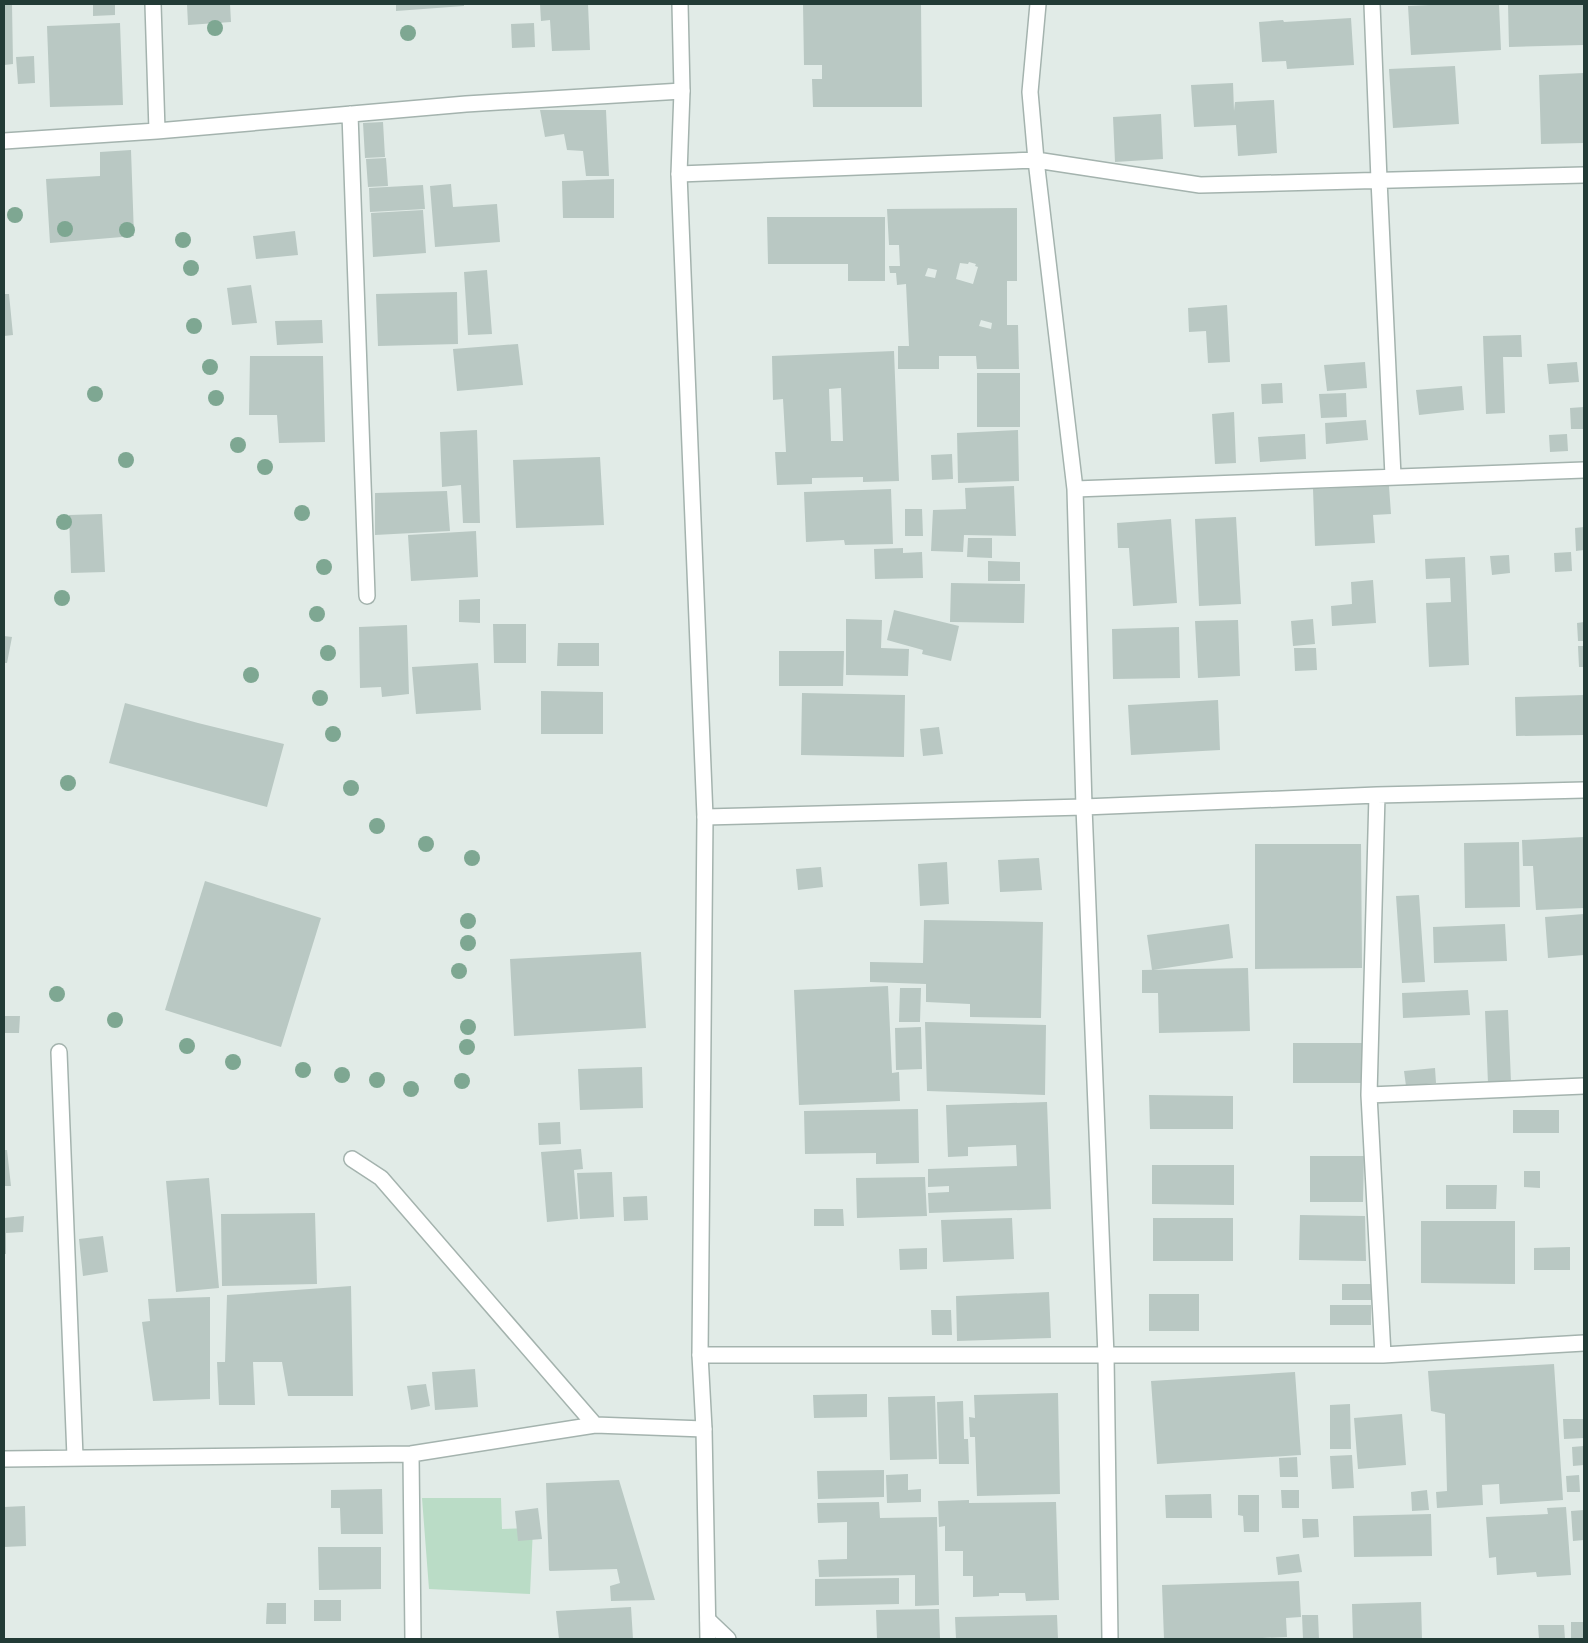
<svg xmlns="http://www.w3.org/2000/svg" width="1588" height="1643" viewBox="0 0 1588 1643" font-family="'Noto Sans',sans-serif">
	<style>
		.green { fill: #badcc6 }
		.building { fill: #b9c8c3; fill-rule: evenodd }
		.lines { fill: none; stroke-linecap: round; stroke-linejoin: round }
		.minor-casing { stroke: #a4b3ae; stroke-width: 18 }
		.tertiary-casing { stroke: #a4b3ae; stroke-width: 18 }
		.minor { stroke: #fff; stroke-width: 15 }
		.tertiary { stroke: #fff; stroke-width: 15 }
		.tree { fill: #7ea792 }
	</style>
	<rect width="100%" height="100%" fill="#e1ebe7"/>
	<path class="green" d="M422,1498H501L502,1529L533,1528L530,1594L429,1589Z"/>
	<path class="building" d="M4,4H12L13,64L4,65Z
		M93,4H115V15L93,16Z
		M187,4H230L231,22L188,25Z
		M396,4H464V6L396,11Z
		M540,4H588L590,50L552,51L550,20L541,21Z
		M803,4H921L922,107H813L812,79H822V65H804Z
		M1450,4H1499L1501,50L1411,55L1408,6Z
		M1508,4H1584V45L1509,47Z
		M1351,18L1354,65L1287,69L1286,61L1262,62L1259,22L1283,20L1284,22Z
		M120,23L123,105L50,107L47,26Z
		M534,23L535,47L512,48L511,24Z
		M34,56L35,83L18,84L16,57Z
		M1455,66L1459,124L1393,128L1389,69Z
		M1584,73V143L1541,144L1539,75Z
		M1233,83L1234,111L1235,102L1274,100L1277,153L1238,156L1236,125L1194,127L1191,85Z
		M540,110H606L609,176H586L583,151L567,150L564,134L545,137Z
		M1161,114L1163,159L1115,162L1113,117Z
		M383,122L385,157L365,158L363,123Z
		M131,150L134,236L50,243L46,179L100,176V152Z
		M386,158L388,186L368,187L366,159Z
		M614,179V218H563L562,181Z
		M451,184L453,207L497,204L500,242L435,247L430,186Z
		M423,185L425,209L370,212L369,188Z
		M1017,208V281H1007V325H1018L1019,369H977L976,356H939V369H898V346H909L906,284L897,285L896,273H890L889,266H900L899,245H889L887,209ZM969,262L976,264L975,266L978,267L973,284L956,279L960,263L968,264ZM928,268L937,270L935,278L925,276ZM981,320L992,323L991,329L979,326Z
		M423,210L426,253L373,257L371,213Z
		M767,217H885V281H848V264H768Z
		M295,231L298,255L256,259L253,236Z
		M487,270L492,334L468,335L464,272Z
		M251,285L257,323L232,325L227,288Z
		M457,292L458,344L378,346L376,294Z
		M4,294H9L13,335L4,336Z
		M1227,305L1230,362L1208,363L1206,331L1189,332L1188,308Z
		M322,320L323,343L277,345L275,321Z
		M1521,335L1522,357H1503L1505,413L1486,414L1483,336Z
		M518,344L523,385L457,391L453,349Z
		M894,351L899,481L863,482V477L812,478V484L777,485L775,452H786L783,399L773,400L772,356ZM841,388L843,441H831L829,389Z
		M250,356H323L325,442L279,443L277,415H249Z
		M1365,362L1367,388L1327,391L1324,365Z
		M1577,362L1579,382L1549,384L1547,364Z
		M977,373H1020V427H977Z
		M1282,383L1283,403L1262,404L1261,384Z
		M1462,386L1464,410L1419,415L1416,390Z
		M1346,393L1347,417L1321,418L1319,394Z
		M1584,407V429H1571L1570,408Z
		M1234,412L1236,463L1215,464L1212,414Z
		M1366,420L1368,440L1326,444L1325,423Z
		M477,430L480,523H463L461,485L442,487L440,432Z
		M1018,430L1019,481L958,483L957,433Z
		M1305,434L1306,459L1260,462L1258,437Z
		M1567,434L1568,451L1550,452L1549,435Z
		M952,454L953,479L932,480L931,455Z
		M600,457L604,525L516,528L513,460Z
		M1014,486L1016,536L964,535L963,552L931,551L933,510L966,509L965,488Z
		M1389,486L1391,514L1373,515L1375,543L1315,546L1313,489Z
		M891,489L893,544L845,545L844,540L806,542L804,492Z
		M447,491L450,531L375,535V493Z
		M905,509H922L923,536H905Z
		M102,514L105,572L71,573L69,515Z
		M1236,517L1241,604L1199,606L1195,519Z
		M1171,519L1177,603L1133,606L1129,548H1118L1117,523Z
		M1584,527V550L1576,551L1575,528Z
		M476,531L478,577L411,581L408,535Z
		M968,538H992V558L967,557Z
		M903,548V553L922,552L923,578L875,579L874,549Z
		M1571,552L1572,571L1555,572L1554,553Z
		M1509,555L1510,573L1492,575L1490,556Z
		M1465,557L1469,665L1429,667L1426,603L1451,602L1450,578L1426,579L1425,559Z
		M988,561L1020,562V581H988Z
		M1373,580L1376,623L1332,626L1331,606L1352,604L1351,582Z
		M951,583L1025,584L1024,623L950,622Z
		M480,599V623L459,622V600Z
		M894,610L959,626L951,661L922,654L923,650L887,640Z
		M846,619L882,620L881,648L909,649L908,676L846,675Z
		M1313,619L1315,644L1293,646L1291,621Z
		M1238,620L1240,676L1198,678L1195,621Z
		M1584,622V641H1578L1577,623Z
		M493,624H526V663H494Z
		M407,625L409,694L382,697L381,687L360,688L359,627Z
		M1179,627L1180,678L1113,679L1112,629Z
		M4,636L12,637L7,663H4Z
		M558,643H599V666H557Z
		M1578,646H1584V667H1579Z
		M1294,648H1316L1317,670L1295,671Z
		M779,651H844L843,686H779Z
		M478,663L481,710L416,714L412,667Z
		M541,691L603,692V734H541Z
		M802,693L905,695L904,757L801,755Z
		M1584,695V735L1516,736L1515,697Z
		M1218,700L1220,750L1131,755L1128,705Z
		M125,703L198,723L284,744L267,807L109,763Z
		M939,727L943,754L923,756L920,729Z
		M1584,837V908L1536,910L1533,866H1523L1522,840Z
		M1519,842L1520,907L1465,908L1464,843Z
		M1255,844H1361L1362,968L1255,969Z
		M1039,858L1042,890L1000,892L998,860Z
		M947,862L949,904L920,906L918,864Z
		M821,867L823,887L798,890L796,869Z
		M205,881L321,918L281,1047L165,1010Z
		M1419,895L1425,982L1402,983L1396,896Z
		M1584,914V955L1548,958L1545,917Z
		M924,920L1043,922L1041,1018L970,1017V1004L926,1002V984L870,982V962L923,963Z
		M1229,924L1233,958L1152,970L1147,935Z
		M1505,924L1507,961L1434,963L1433,927Z
		M641,952L646,1028L514,1036L510,959Z
		M1248,968L1250,1031L1159,1033L1158,993H1142V970Z
		M888,986L892,1073L899,1072L900,1101L799,1105L794,990Z
		M900,988H921L920,1022H899Z
		M1468,990L1470,1015L1403,1018L1402,993Z
		M1508,1010L1511,1082L1488,1083L1485,1011Z
		M4,1016H20L19,1033H4Z
		M925,1022L1046,1025L1045,1095L927,1091Z
		M921,1027L922,1069L896,1070L895,1028Z
		M1293,1043H1362V1083H1293Z
		M642,1067L643,1108L580,1110L578,1069Z
		M1435,1068L1436,1083L1406,1086L1404,1071Z
		M1149,1095L1233,1096V1129H1150Z
		M1047,1102L1051,1209L929,1213L928,1193L949,1192V1186L928,1187V1169L1017,1166L1016,1145L968,1147V1156L948,1157L946,1105Z
		M918,1109L919,1163L876,1164V1153L805,1154L804,1111Z
		M1513,1110H1559V1133H1513Z
		M560,1122L561,1144L539,1145L538,1123Z
		M581,1149L583,1169L574,1170L578,1219L547,1222L541,1152Z
		M4,1150H7L11,1186H4Z
		M1310,1156H1364L1363,1202H1310Z
		M1152,1165H1234V1205L1152,1204Z
		M1524,1171H1540V1188L1524,1187Z
		M612,1172L614,1217L580,1219L577,1173Z
		M925,1177L927,1216L857,1218L856,1178Z
		M209,1178L219,1288L176,1292L166,1181Z
		M1446,1185H1497L1496,1209H1446Z
		M647,1196L648,1220L624,1221L623,1197Z
		M814,1209H843L844,1226H814Z
		M315,1213L317,1284L222,1286L221,1214Z
		M1300,1215L1365,1216L1366,1261L1299,1260Z
		M24,1216L23,1232L6,1233V1254H4V1218Z
		M1012,1218L1014,1259L943,1262L941,1220Z
		M1153,1218H1233V1261H1153Z
		M1421,1221H1515V1284L1421,1283Z
		M103,1236L108,1272L83,1276L79,1239Z
		M1570,1247V1270H1534V1248Z
		M927,1248V1269L900,1270L899,1249Z
		M1342,1284H1371V1300H1342Z
		M351,1286L353,1396H288L282,1362H253L255,1405H219L217,1362H225L227,1295Z
		M1049,1292L1051,1338L957,1341L956,1296Z
		M1149,1294H1199V1331H1149Z
		M210,1297V1399L153,1401L142,1322L150,1321L148,1299Z
		M1330,1305H1371V1325H1330Z
		M931,1310H951L952,1335H932Z
		M1554,1364L1563,1500L1500,1504L1499,1484L1482,1485L1483,1505L1437,1508L1436,1492L1447,1491L1445,1414L1431,1411L1428,1371Z
		M475,1369L478,1407L435,1410L432,1372Z
		M1295,1372L1301,1455L1157,1464L1151,1381Z
		M426,1384L430,1406L411,1410L407,1386Z
		M1058,1393L1060,1494L977,1496L975,1437H970L969,1417L975,1418L974,1395Z
		M867,1394V1417L814,1418L813,1395Z
		M935,1396L937,1459L890,1460L888,1397Z
		M963,1401L964,1439H968L969,1464H939L937,1402Z
		M1350,1404L1351,1449H1330V1405Z
		M1402,1414L1406,1465L1358,1469L1354,1418Z
		M1563,1419H1584V1438L1564,1439Z
		M1584,1446V1465L1573,1466L1572,1447Z
		M1352,1455L1354,1488L1332,1489L1330,1456Z
		M1297,1457L1298,1477H1280L1279,1458Z
		M884,1470V1497L818,1499L817,1471Z
		M908,1474V1490L921,1489V1502L887,1503L886,1475Z
		M1579,1475L1580,1492H1567L1566,1476Z
		M619,1480L655,1600L611,1601L610,1586L620,1583L617,1569L550,1571L549,1570L546,1483Z
		M382,1489L383,1534H341L340,1508H331V1490Z
		M1281,1490H1299V1508H1282Z
		M1427,1490L1429,1510L1412,1511L1411,1492Z
		M1211,1494L1212,1518H1166L1165,1495Z
		M1238,1495H1259V1532H1244L1243,1516L1238,1515Z
		M969,1500V1503L1056,1502L1059,1600L1026,1601L1025,1593H999V1596L973,1597V1576H963V1551H945V1526L939,1527L938,1501Z
		M879,1502L880,1518L937,1517L939,1605L915,1606V1575L819,1577L818,1560L847,1559V1522L818,1523L817,1503Z
		M25,1506L26,1546L4,1547V1507Z
		M1566,1507L1571,1575L1537,1577L1536,1572L1497,1575L1496,1557L1489,1558L1486,1517L1548,1514L1547,1508Z
		M538,1508L542,1539L518,1541L515,1511Z
		M1584,1510V1540L1573,1541L1571,1511Z
		M1431,1514L1432,1556L1354,1557L1353,1516Z
		M1302,1519H1318L1319,1537L1303,1538Z
		M318,1547H381V1589L319,1590Z
		M1299,1554L1302,1572L1278,1575L1276,1557Z
		M899,1578V1604L815,1606V1579Z
		M1299,1581L1301,1617L1286,1618L1287,1637L1262,1638V1639H1164L1162,1585Z
		M314,1600H341V1621H314Z
		M1421,1602L1422,1639H1353L1352,1604Z
		M267,1603H286V1624H266Z
		M631,1607L633,1639H559L556,1611Z
		M939,1609L940,1639H877L876,1610Z
		M1057,1615L1058,1639H956L955,1617Z
		M1302,1615H1318L1319,1639H1303Z
		M1571,1622H1584V1638H1571Z
		M1538,1625H1564L1565,1639H1539Z"/>
	<g class="lines">
		<g class="minor-casing">
			<path id="minor" d="M153,4L157,131
				M1038,4L1030,92L1036,160L1075,489L1084,807L1106,1356L1110,1639
				M1372,4L1379,180L1393,476
				M350,114L367,596
				M4,141L157,131L466,104L682,91
				M679,174L1036,160L1200,185L1584,175
				M1075,489L1584,470
				M1377,795L1369,1095L1383,1355
				M705,817L1084,807L1377,795L1584,790
				M59,1052L75,1457
				M1369,1095L1584,1086
				M352,1159L381,1178L595,1425
				M700,1355H1383L1584,1343
				M411,1454L413,1639
				M4,1459L411,1454L595,1425L704,1429
				M708,1620L728,1639"/>
		</g>
		<g class="tertiary-casing">
			<path id="tertiary" d="M680,4L682,91L679,174L705,817L700,1355L704,1429L708,1639"/>
		</g>
		<use href="#minor" class="minor"/>
		<use href="#tertiary" class="tertiary"/>
	</g>
	<g class="tree">
		<circle cx="215" cy="28" r="8"/>
		<circle cx="408" cy="33" r="8"/>
		<circle cx="15" cy="215" r="8"/>
		<circle cx="65" cy="229" r="8"/>
		<circle cx="127" cy="230" r="8"/>
		<circle cx="183" cy="240" r="8"/>
		<circle cx="191" cy="268" r="8"/>
		<circle cx="194" cy="326" r="8"/>
		<circle cx="210" cy="367" r="8"/>
		<circle cx="95" cy="394" r="8"/>
		<circle cx="216" cy="398" r="8"/>
		<circle cx="238" cy="445" r="8"/>
		<circle cx="126" cy="460" r="8"/>
		<circle cx="265" cy="467" r="8"/>
		<circle cx="302" cy="513" r="8"/>
		<circle cx="64" cy="522" r="8"/>
		<circle cx="324" cy="567" r="8"/>
		<circle cx="62" cy="598" r="8"/>
		<circle cx="317" cy="614" r="8"/>
		<circle cx="328" cy="653" r="8"/>
		<circle cx="251" cy="675" r="8"/>
		<circle cx="320" cy="698" r="8"/>
		<circle cx="333" cy="734" r="8"/>
		<circle cx="68" cy="783" r="8"/>
		<circle cx="351" cy="788" r="8"/>
		<circle cx="377" cy="826" r="8"/>
		<circle cx="426" cy="844" r="8"/>
		<circle cx="472" cy="858" r="8"/>
		<circle cx="468" cy="921" r="8"/>
		<circle cx="468" cy="943" r="8"/>
		<circle cx="459" cy="971" r="8"/>
		<circle cx="57" cy="994" r="8"/>
		<circle cx="115" cy="1020" r="8"/>
		<circle cx="468" cy="1027" r="8"/>
		<circle cx="187" cy="1046" r="8"/>
		<circle cx="467" cy="1047" r="8"/>
		<circle cx="233" cy="1062" r="8"/>
		<circle cx="303" cy="1070" r="8"/>
		<circle cx="342" cy="1075" r="8"/>
		<circle cx="377" cy="1080" r="8"/>
		<circle cx="462" cy="1081" r="8"/>
		<circle cx="411" cy="1089" r="8"/>
	</g>
	<rect width="1588" height="1643" fill="none" stroke="#223b36" stroke-width="10"/>
</svg>
